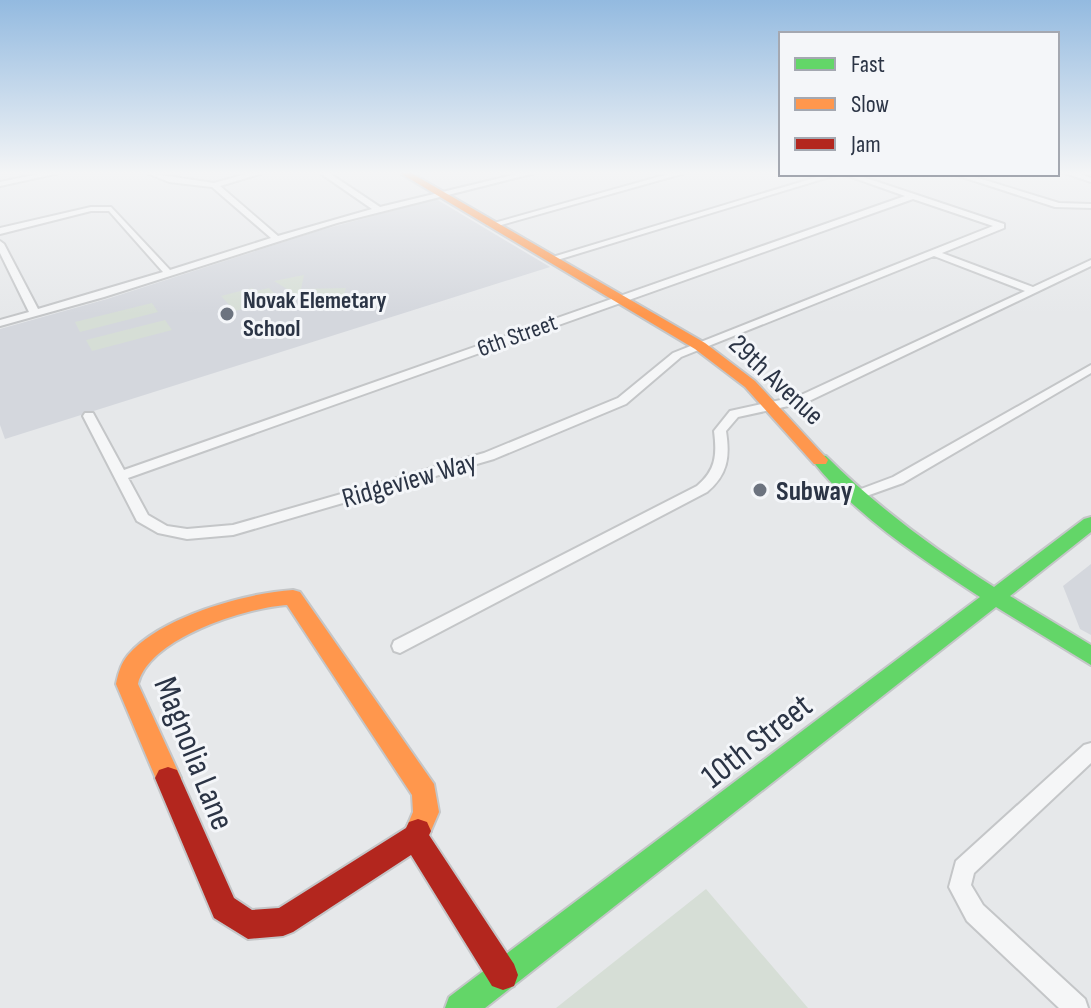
<svg xmlns="http://www.w3.org/2000/svg" width="1091" height="1008" viewBox="0 0 1091 1008" font-family="'Sofia Sans Condensed',sans-serif">
	<style>
		.built { fill: #d4d7dd }
		.green { fill: #d6ded6 }
		.lines { fill: none; stroke-linecap: round; stroke-linejoin: round }
		.street-casing { stroke: #c4c6c8; stroke-width: 4 }
		.fast-casing { stroke: #c4c6c8; stroke-width: 4 }
		.slow-casing { stroke: #c4c6c8; stroke-width: 4 }
		.jam-casing { stroke: #c4c6c8; stroke-width: 4 }
		.street { fill: #f5f6f7; fill-rule: evenodd }
		.fast { fill: #63d668; fill-rule: evenodd }
		.slow { fill: #ff974d; fill-rule: evenodd }
		.jam { fill: #b3261e; fill-rule: evenodd }
		.poi-dot { fill: #6c737f; stroke: #f4f6f9; stroke-width: 3 }
		.labels { text-anchor: middle; stroke-width: 6; stroke-linejoin: round; paint-order: stroke }
		.far-poi-label { font-size: 24px; font-weight: bold; fill: #2b3445; stroke: #f4f6f9; text-anchor: start }
		.far-street-label { font-size: 24px; fill: #2b3445; stroke: #f4f6f9 }
		.street-label { font-size: 28px; fill: #2b3445; stroke: #f4f6f9 }
		.poi-label { font-size: 28px; font-weight: bold; fill: #2b3445; stroke: #f4f6f9; text-anchor: start }
		.near-street-label { font-size: 34px; fill: #2b3445; stroke: #f4f6f9 }
	</style>
	<rect width="100%" height="100%" fill="#e6e8ea"/>
	<path class="built" d="M436,199L550,267L5,439L0,425V329L107,299L321,230Z
		M1091,564V635L1080,629L1063,586Z"/>
	<path class="green" d="M304,275L301,289L346,288L339,310L313,305L274,281Z
		M252,288L256,291L269,288L280,299L235,311L221,296Z
		M152,303L158,312L80,332L75,322Z
		M165,320L172,330L92,351L86,340Z
		M706,889L808,1008H556Z"/>
	<g class="lines">
		<g class="street-casing">
			<path id="street" d="M43,173H59L0,186V182Z
				M147,173L214,183L250,173H263L220,186L278,236L372,209L320,173H329L380,207L521,173H535L337,223L104,297L0,326V320L29,312L0,253V241L4,244L38,309L163,272L109,211H91L0,234V228L91,207H111L170,270L271,238L212,187L169,182Z
				M672,173H685L494,227L487,225Z
				M1065,173H1077L1091,178V182Z
				M827,174H839L554,261L546,259Z
				M843,174H854L1004,224V228L942,253L1033,287L1091,260V266L807,402L738,417L726,431C730,457 728,474 707,492L400,653L394,651L392,646L394,641L697,486C716,470 717,455 714,431L730,411L799,396L1025,291L934,256L681,357L626,404L494,459L233,535L187,539L158,533L137,521L83,416L85,413H93L124,470L905,196ZM913,199L993,226L673,353L618,398L484,453L233,525L187,529L167,526L148,515L128,478Z
				M953,174H965L1059,203L1091,204V208L1055,207Z
				M1091,365V373L903,483L858,499L851,495L853,492L893,477Z
				M1091,743V763L974,873L971,885L983,905L1085,999L1088,1008H1059L967,921L949,887L956,861L1084,745Z"/>
		</g>
		<g class="fast-casing">
			<path id="fast" d="M820,455L826,456C877,507 933,548 994,587L1084,519L1091,517V532L1010,596L1091,645V665L996,607L485,1008H445L449,997L980,597C922,559 855,516 812,460Z"/>
		</g>
		<g class="slow-casing">
			<path id="slow" d="M400,173H411L705,343L755,381L828,460L826,464H814L745,387L695,349Z
				M293,590L300,592L434,784L439,812L427,840L418,843L409,840L405,831L413,812L412,795L287,605C245,608 149,638 138,684L181,778L177,786L168,789L159,786L116,684C118,674 121,663 128,655C160,617 245,593 293,590Z"/>
		</g>
		<g class="jam-casing">
			<path id="jam" d="M168,767L177,770L234,898L252,910L279,908L406,828L409,822L418,819L427,822L431,831L429,835L514,964L518,975L514,986L503,990L492,986L411,855L293,932L283,936L248,939L214,918L155,778L159,770Z"/>
		</g>
		<use href="#street" class="street"/>
		<use href="#fast" class="fast"/>
		<use href="#slow" class="slow"/>
		<use href="#jam" class="jam"/>
	</g>
	<linearGradient id="sky" x2="0" y2="1"><stop stop-color="#93bae0"/><stop offset="0.55" stop-color="#f4f5f6"/><stop offset="1" stop-color="#f4f5f6" stop-opacity="0"/></linearGradient>
	<rect width="1091" height="314" fill="url(#sky)"/>
	<g class="poi-dot">
		<circle cx="227" cy="314" r="8"/>
		<circle cx="760" cy="490" r="8"/>
	</g>
	<g class="labels">
		<g class="far-poi-label">
			<text x="243" y="308">Novak Elemetary<tspan x="243" dy="28">School</tspan></text>
		</g>
		<g class="far-street-label">
			<text transform="translate(517 335) rotate(-20)" y="8">6th Street</text>
		</g>
		<g class="street-label">
			<text transform="translate(777 379) rotate(43)" y="10">29th Avenue</text>
			<text transform="translate(409 479) rotate(-16)" y="10">Ridgeview Way</text>
		</g>
		<g class="poi-label">
			<text x="776" y="500">Subway</text>
		</g>
		<g class="near-street-label">
			<text transform="translate(756 740) rotate(-38)" y="12">10th Street</text>
			<text transform="translate(195 753) rotate(68)" y="12">Magnolia Lane</text>
		</g>
	</g>
	<rect x="779" y="32" width="280" height="144" fill="#f4f6f9" stroke="#a4a8b1" stroke-width="2"/>
	<rect x="795" y="58" width="40" height="12" fill="#63d668" stroke="#a4a8b1" stroke-width="2"/>
	<text x="851" y="72" font-size="24" fill="#2b3445">Fast</text>
	<rect x="795" y="98" width="40" height="12" fill="#ff974d" stroke="#a4a8b1" stroke-width="2"/>
	<text x="851" y="112" font-size="24" fill="#2b3445">Slow</text>
	<rect x="795" y="138" width="40" height="12" fill="#b3261e" stroke="#a4a8b1" stroke-width="2"/>
	<text x="851" y="152" font-size="24" fill="#2b3445">Jam</text>
</svg>
